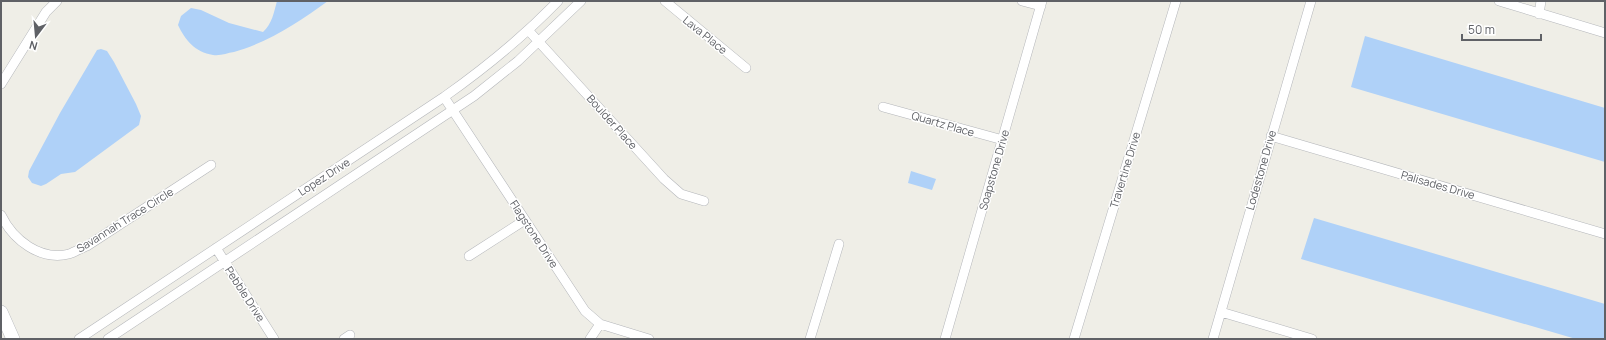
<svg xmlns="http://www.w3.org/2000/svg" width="1606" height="340" viewBox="0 0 1606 340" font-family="Manrope,sans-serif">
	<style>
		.water { fill: #afd1f8 }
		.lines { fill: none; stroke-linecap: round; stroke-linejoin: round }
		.street-casing { stroke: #b4b6ba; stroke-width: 10 }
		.secondary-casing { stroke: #b6b8bd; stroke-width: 14 }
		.street { stroke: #fff; stroke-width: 9 }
		.secondary { stroke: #fff; stroke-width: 13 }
		.labels { text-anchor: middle; stroke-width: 3; stroke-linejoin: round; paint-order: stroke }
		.street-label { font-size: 11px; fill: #5f6166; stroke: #fff }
	</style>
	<rect width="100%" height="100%" fill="#efeee7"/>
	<path class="water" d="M277,1H328C299,22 269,42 234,52C227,53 221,56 213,55C195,52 185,40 178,25L181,16L191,8L201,10L229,23L263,32C272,24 274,12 277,1Z
		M1365,36L1605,108V162L1351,87Z
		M101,49L107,51L114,62L136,104L141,116L139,125L75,172L61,174L46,184L41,186L32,183L28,177L29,171L60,113L97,50Z
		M911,171L936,179L932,190L908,183Z
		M1314,218L1605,304V339H1576L1301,259Z"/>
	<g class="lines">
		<g class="street-casing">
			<path id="street" d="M665,1L746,68
				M1022,1L1041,6
				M1499,1L1605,33
				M1539,14L1541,1
				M528,30L664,179L681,194L704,201
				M1,84L46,12L57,1
				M444,97L585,311L600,324L649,339
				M883,107L1003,140
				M1271,136L1605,234
				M1,215C13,240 40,261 69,254C75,252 81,248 87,246L211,165
				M216,248L274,339
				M469,256L525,220
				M1221,312L1312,339
				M79,339L444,97C485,68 523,37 558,1
				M108,339L474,96L518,61L581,1
				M344,339L350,335
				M590,339L600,324
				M810,339L839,244
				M945,339L1042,1
				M1074,339L1176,1
				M1213,339L1311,1"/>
		</g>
		<g class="secondary-casing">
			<path id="secondary" d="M1,312L13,339"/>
		</g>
		<use href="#street" class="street"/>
		<use href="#secondary" class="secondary"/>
	</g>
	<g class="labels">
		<g class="street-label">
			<text transform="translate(705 35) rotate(39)" y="4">Lava Place</text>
			<text transform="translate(612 122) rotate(48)" y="4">Boulder Place</text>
			<text transform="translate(943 124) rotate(16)" y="4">Quartz Place</text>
			<text transform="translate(994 170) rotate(-74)" y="4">Soapstone Drive</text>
			<text transform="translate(1125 170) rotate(-73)" y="4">Travertine Drive</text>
			<text transform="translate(1261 170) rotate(-74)" y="4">Lodestone Drive</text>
			<text transform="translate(324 177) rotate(-33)" y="4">Lopez Drive</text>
			<text transform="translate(1438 185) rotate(16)" y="4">Palisades Drive</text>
			<text transform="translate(125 220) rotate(-32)" y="4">Savannah Trace Circle</text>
			<text transform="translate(534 234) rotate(57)" y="4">Flagstone Drive</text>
			<text transform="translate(245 294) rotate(57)" y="4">Pebble Drive</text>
		</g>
	</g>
	<rect width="1606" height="340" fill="none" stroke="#5f6166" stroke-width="4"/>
	<g transform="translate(36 36) rotate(196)" stroke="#ffffff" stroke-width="3" paint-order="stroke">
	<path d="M0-3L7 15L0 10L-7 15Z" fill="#5f6166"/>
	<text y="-6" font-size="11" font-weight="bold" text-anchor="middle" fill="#5f6166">N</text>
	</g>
	<path d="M1462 34v6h79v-6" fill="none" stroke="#5f6166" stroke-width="2"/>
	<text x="1468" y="34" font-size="12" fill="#5f6166" stroke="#ffffff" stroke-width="3" paint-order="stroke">50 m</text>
</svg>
